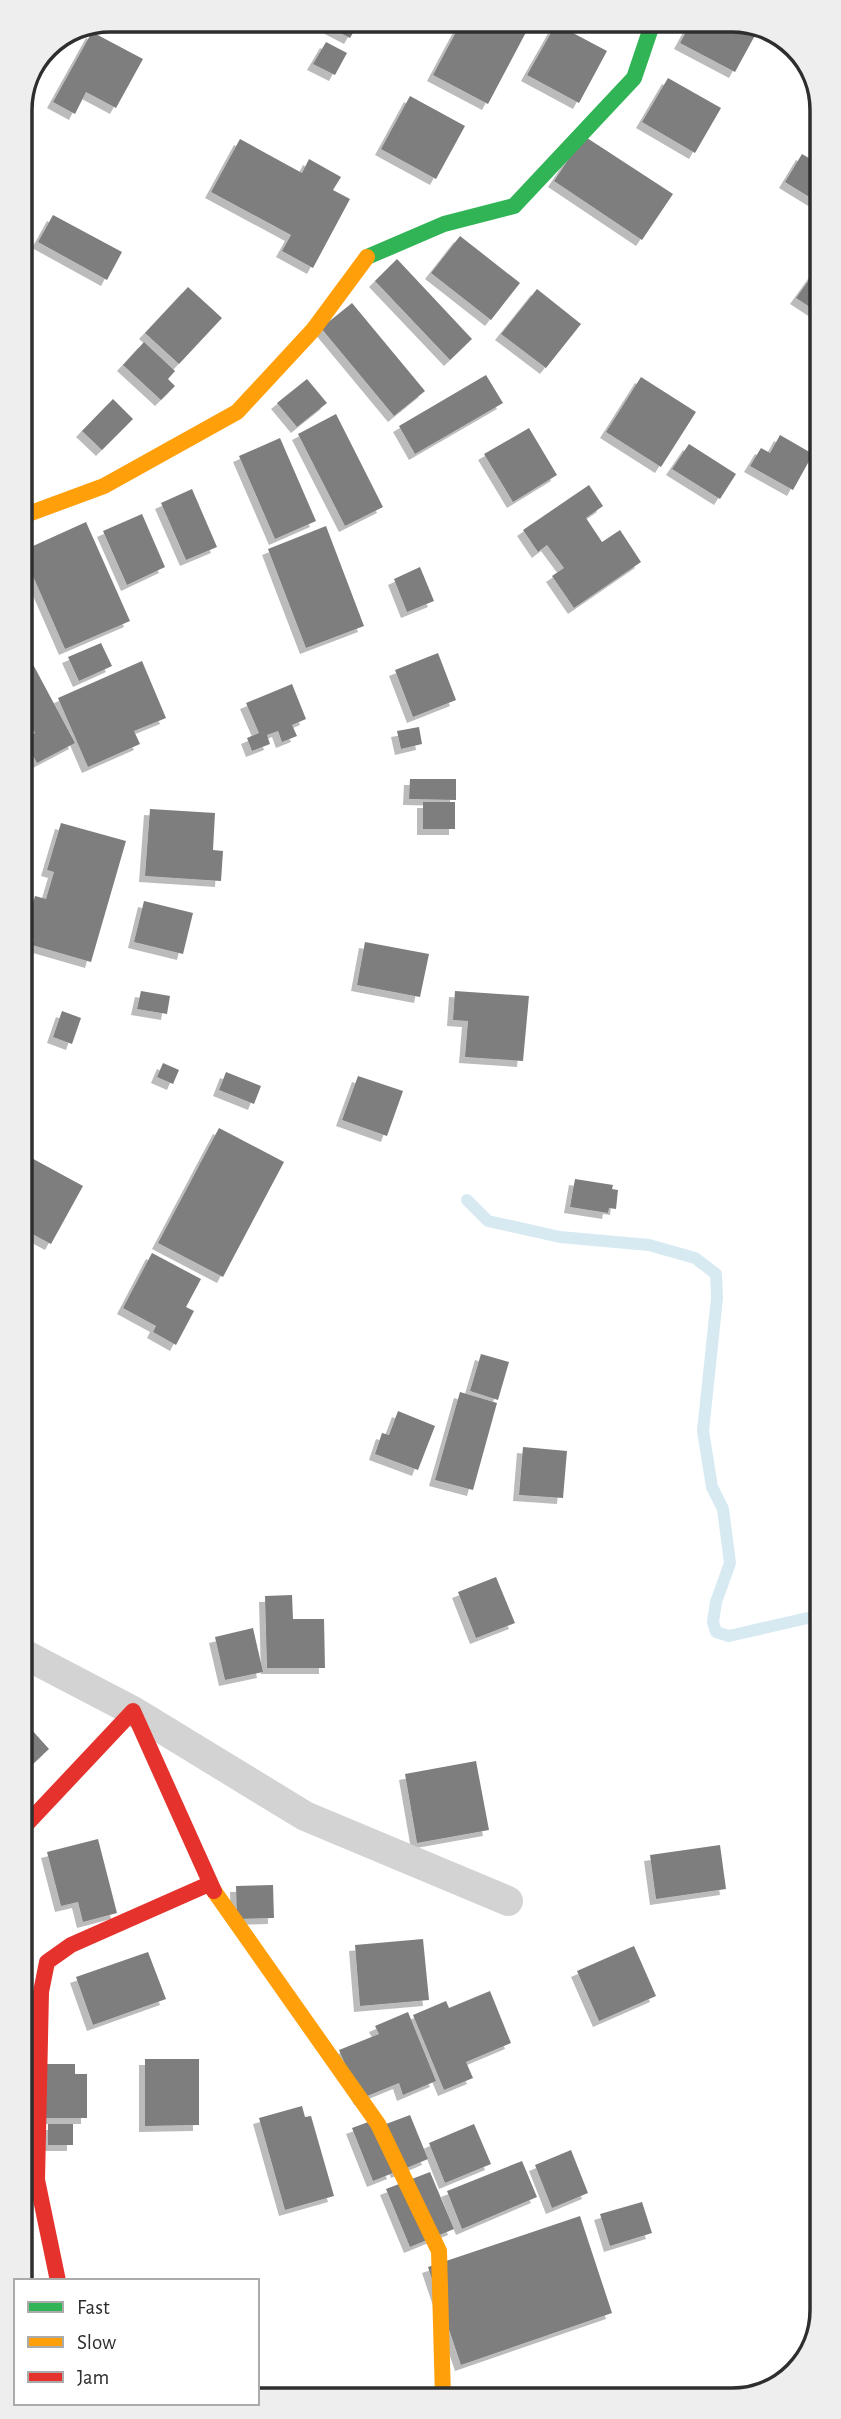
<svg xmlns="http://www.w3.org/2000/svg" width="841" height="2419" viewBox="0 0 841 2419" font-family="'Alegreya Sans',sans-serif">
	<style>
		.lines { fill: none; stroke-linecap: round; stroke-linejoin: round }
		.stream { stroke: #d7eaf2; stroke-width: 12 }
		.building { fill: #7e7e7e; filter: url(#shadow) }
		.street { stroke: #d3d3d3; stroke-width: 30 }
		.fast { stroke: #30b455; stroke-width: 16 }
		.slow { stroke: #ff9f0a; stroke-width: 16 }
		.jam { stroke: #e5322d; stroke-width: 16 }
		.rim { fill: none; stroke: #2e2e2e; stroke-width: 3.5 }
	</style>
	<defs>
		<filter id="shadow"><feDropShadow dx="-6" dy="6" stdDeviation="0" flood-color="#0004"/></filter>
	</defs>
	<rect width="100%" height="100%" fill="#fff"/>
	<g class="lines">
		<path class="stream" d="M467,1200L488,1221L560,1237L649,1245L695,1258L716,1274L717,1298L703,1431L712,1487L723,1509L730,1563L716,1602L713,1622L716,1632L729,1636L821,1615"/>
	</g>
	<path class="building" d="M327,19H361L350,38L325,25Z
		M463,19H533L488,104L433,75Z
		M693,19H738L759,28L735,72L680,43Z
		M556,24L607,51L579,103L527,75Z
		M92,32L143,59L116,108L86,92L75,114L53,102Z
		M326,42L347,53L335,75L313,64Z
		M668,78L721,108L695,153L642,122Z
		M410,96L465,126L436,179L381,149Z
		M584,136L673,194L642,240L554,181Z
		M240,139L302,173L309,159L341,177L333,190L350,199L313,268L282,251L291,235L211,192Z
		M802,154L819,164V203L785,182Z
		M53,215L122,252L107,280L38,242Z
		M460,236L520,283L491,320L431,273Z
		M397,259L472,339L450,360L375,281Z
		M819,266V313L796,298Z
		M188,287L222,318L179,364L145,333Z
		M537,289L581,324L546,368L501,334Z
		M352,303L425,391L394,416L321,328Z
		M144,342L175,371L168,379L175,386L161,400L123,365Z
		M486,375L503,403L415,454L399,426Z
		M641,377L696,412L661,467L606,432Z
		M307,379L327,403L297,427L277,403Z
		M113,399L133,419L102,450L82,431Z
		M336,414L383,507L345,526L298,434Z
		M529,428L557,475L513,502L484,454Z
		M780,435L813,454L793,490L750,466L761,448L770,453Z
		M280,438L316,521L275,539L239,456Z
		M689,444L736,474L720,499L672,469Z
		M589,485L603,506L586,518L602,542L620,530L641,562L574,608L552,576L564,568L547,545L538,552L523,530Z
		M192,489L217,547L186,560L161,503Z
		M142,514L165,567L127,585L103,531Z
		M86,522L130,621L65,649L22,551Z
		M326,526L364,626L306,648L268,549Z
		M420,567L434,601L407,612L394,579Z
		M20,640L75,743L37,763L24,739L35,733L20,704Z
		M101,643L112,666L79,681L68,657Z
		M438,653L456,700L413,717L395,670Z
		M142,661L166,718L134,731L140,744L88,767L58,698Z
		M292,684L306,719L292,725L297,736L282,742L278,731L267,735L270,744L252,751L247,738L259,733L246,703Z
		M419,727L422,744L401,749L397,731Z
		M410,779H456V800L409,799Z
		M423,802H455V829H423Z
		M150,809L215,813L213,850L223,851L221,881L145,876Z
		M61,823L126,841L91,962L32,945L34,939L23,936L35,896L46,899L54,872L47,870Z
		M144,901L193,913L183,954L134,942Z
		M365,942L429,954L420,997L357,985Z
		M141,991L170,996L167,1014L137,1009Z
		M455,991L529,996L523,1061L465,1057L468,1021L453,1020Z
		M62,1011L81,1018L72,1044L53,1037Z
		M163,1063L179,1070L173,1084L157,1077Z
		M226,1072L261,1086L254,1104L219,1090Z
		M358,1076L403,1091L387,1136L342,1120Z
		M219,1128L284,1162L223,1277L158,1243Z
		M26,1155L83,1186L51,1244L21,1228V1166Z
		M575,1179L613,1185L612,1189L618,1190L616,1209L609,1208L608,1213L570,1207Z
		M152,1253L201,1279L186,1307L194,1311L176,1345L153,1332L156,1326L123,1308Z
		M481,1354L509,1362L498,1400L470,1391Z
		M460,1392L497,1403L473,1490L435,1480Z
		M398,1411L435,1426L418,1470L375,1454L382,1433L389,1435Z
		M523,1447L567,1451L563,1498L519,1495Z
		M496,1577L515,1623L476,1638L458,1592Z
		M292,1595L293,1619H324L325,1668H267L265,1596Z
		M253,1628L263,1672L225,1680L215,1637Z
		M22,1719L49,1749L22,1774Z
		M476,1761L489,1830L417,1843L405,1774Z
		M98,1839L117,1913L83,1922L78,1902L61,1906L47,1852Z
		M720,1845L726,1889L656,1899L650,1855Z
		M273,1885L274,1918L237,1919L236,1886Z
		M423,1939L429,2000L360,2006L355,1945Z
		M634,1946L656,1996L599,2021L577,1971Z
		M148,1952L166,1999L93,2025L76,1977Z
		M490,1991L511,2043L466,2062L473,2078L444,2090L413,2015L446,2001L449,2008Z
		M408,2012L436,2081L403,2095L399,2083L360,2099L339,2050L379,2034L375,2026Z
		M145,2059H199V2125L145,2126Z
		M37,2064H75V2074H87V2118H25Z
		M302,2106L305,2117L311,2116L334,2196L285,2210L259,2118Z
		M410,2115L428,2159L397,2172L378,2127Z
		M371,2121L393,2173L373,2181L352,2128Z
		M48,2124H73V2145H48Z
		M474,2124L491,2164L445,2183L429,2143Z
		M571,2150L588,2193L552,2208L535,2165Z
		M522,2161L537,2197L462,2229L447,2191Z
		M430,2172L454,2229L410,2247L386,2189Z
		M642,2202L652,2233L610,2246L600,2214Z
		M580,2216L612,2313L461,2365L428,2267Z"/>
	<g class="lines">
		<path class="street" d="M22,1653L133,1711L305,1816L508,1901"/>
		<path class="fast" d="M367,257L444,224L514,206L634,78L654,19"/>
		<path class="slow" d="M20,517L104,486L237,412L313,330L367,257
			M214,1891L378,2124L439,2251L443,2398"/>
		<path class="jam" d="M22,1829L133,1711L214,1891
			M58,2281L37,2180L41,1992L47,1962L71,1945L209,1884"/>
	</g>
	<path d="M0 0H841V2419H0ZM110 32H732A78 78 0 0 1 810 110V2310A78 78 0 0 1 732 2388H110A78 78 0 0 1 32 2310V110A78 78 0 0 1 110 32Z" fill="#eee" fill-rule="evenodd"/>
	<path class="rim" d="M110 32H732A78 78 0 0 1 810 110V2310A78 78 0 0 1 732 2388H110A78 78 0 0 1 32 2310V110A78 78 0 0 1 110 32Z"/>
	<rect x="14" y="2279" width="245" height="126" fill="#ffffff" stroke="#ababab" stroke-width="2"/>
	<rect x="28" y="2302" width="35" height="10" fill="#30b455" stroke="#ababab" stroke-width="2"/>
	<text x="77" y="2314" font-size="21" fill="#2e2e2e">Fast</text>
	<rect x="28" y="2337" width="35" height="10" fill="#ff9f0a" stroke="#ababab" stroke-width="2"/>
	<text x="77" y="2349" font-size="21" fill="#2e2e2e">Slow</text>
	<rect x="28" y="2372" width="35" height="10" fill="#e5322d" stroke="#ababab" stroke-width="2"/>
	<text x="77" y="2384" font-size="21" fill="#2e2e2e">Jam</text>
</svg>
